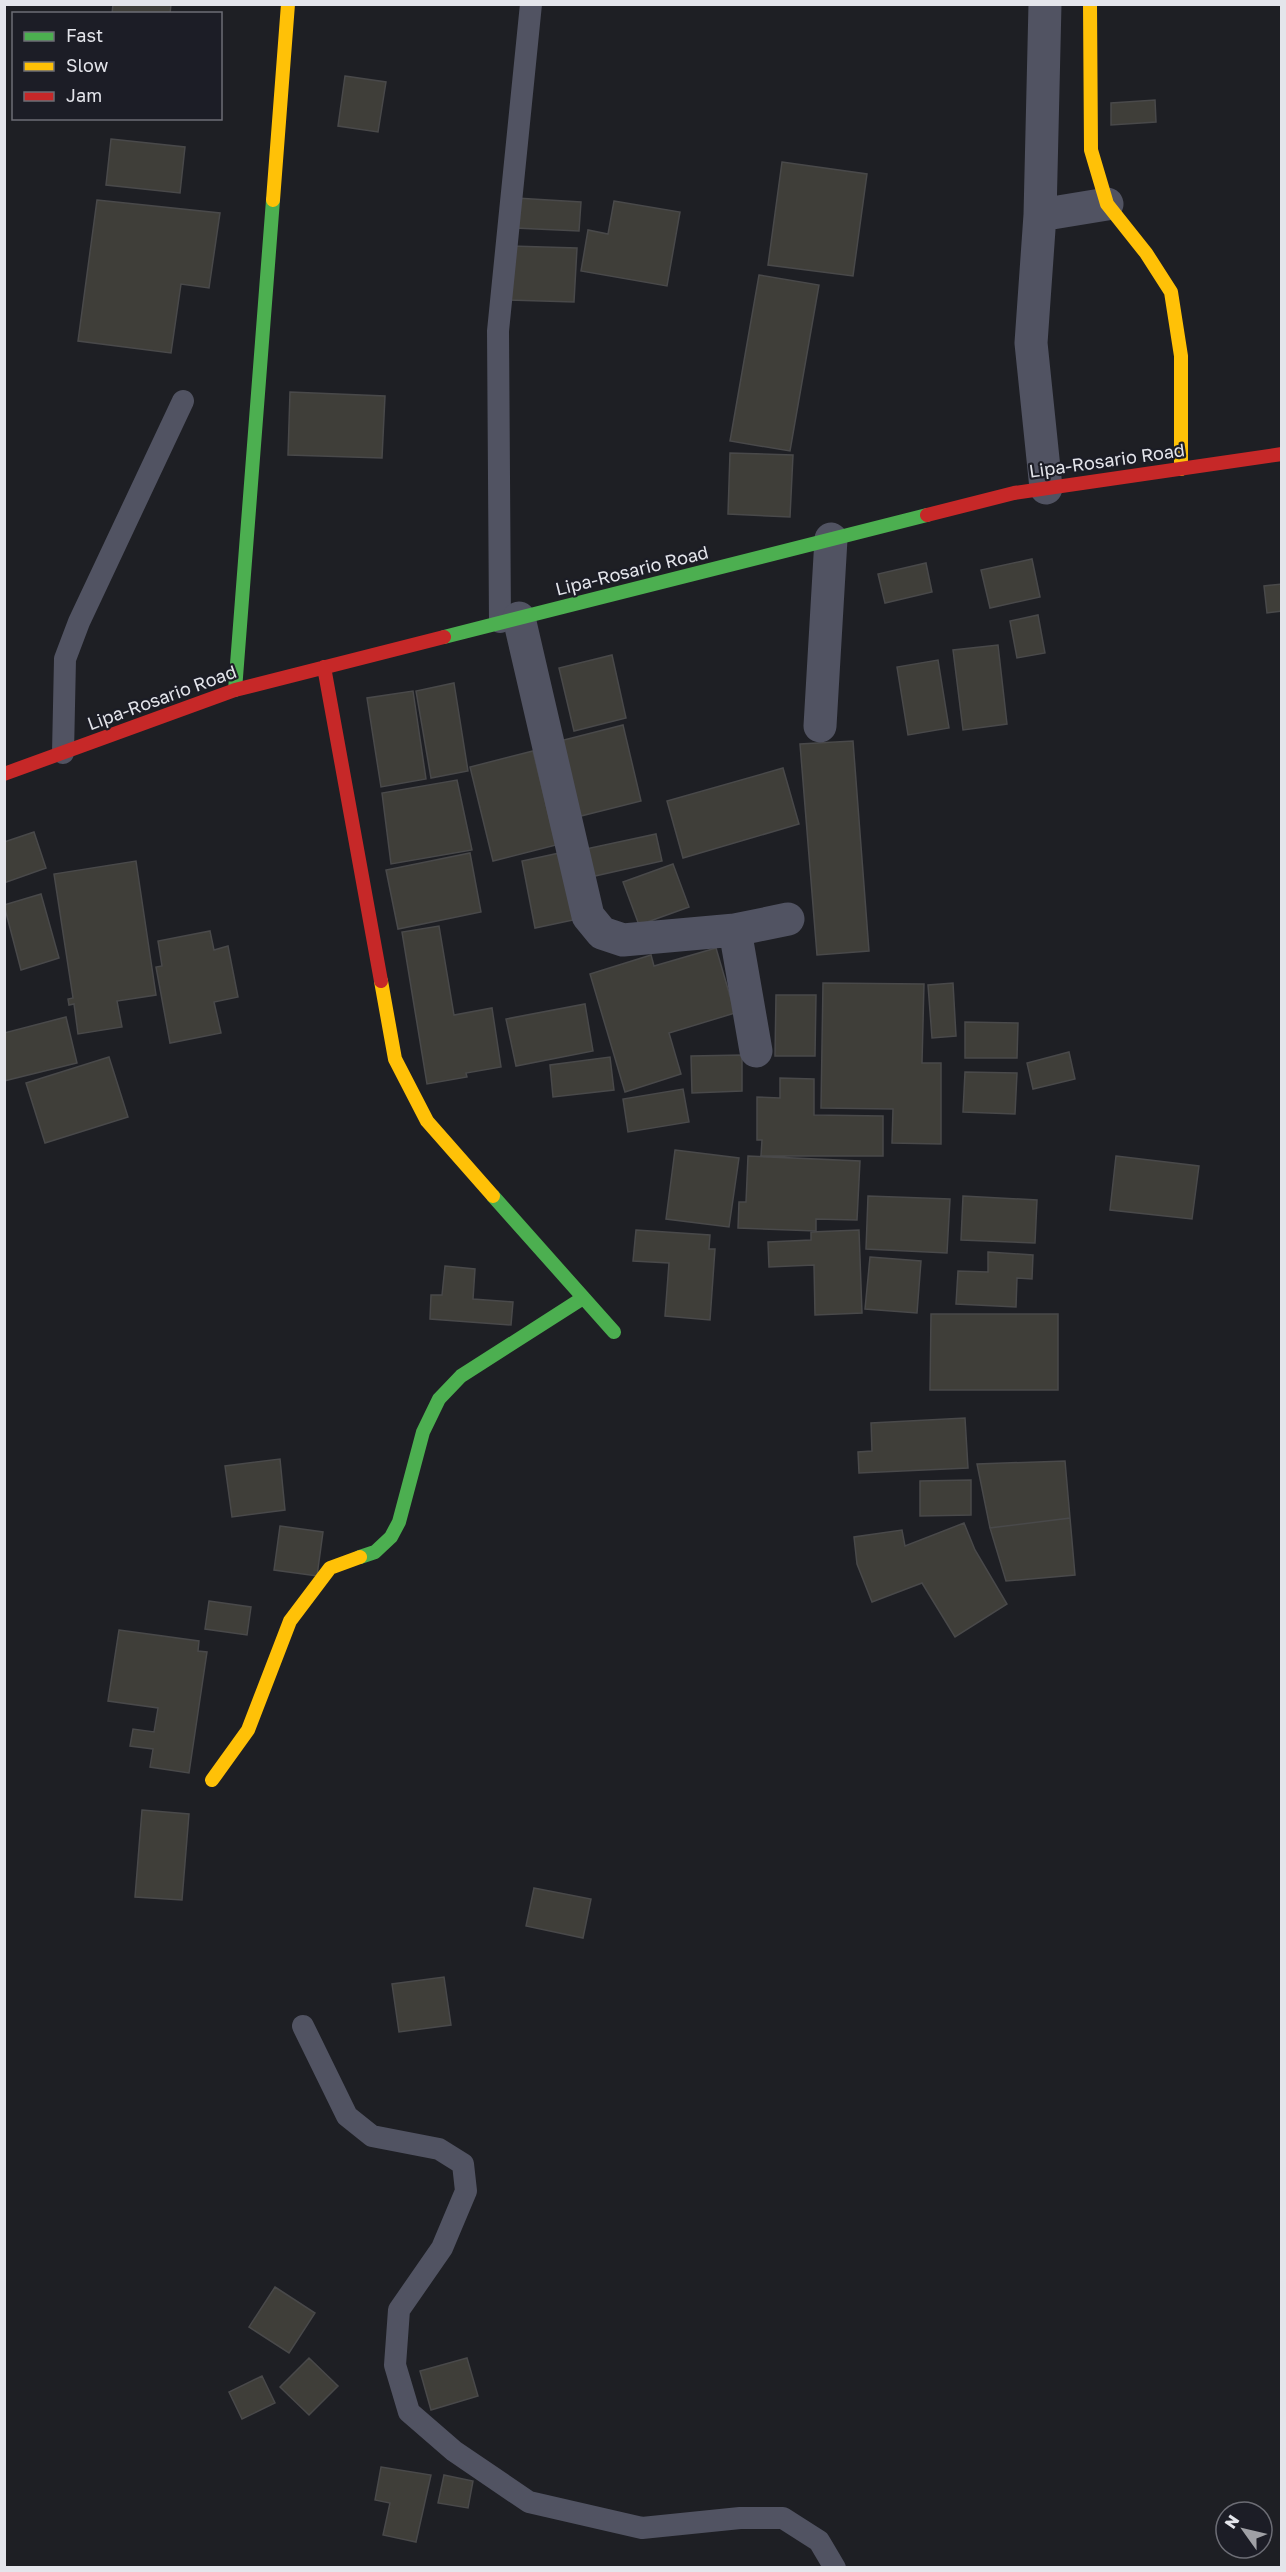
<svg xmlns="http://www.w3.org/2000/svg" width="1286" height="2572" viewBox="0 0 1286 2572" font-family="'Golos Text',sans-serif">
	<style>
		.building { fill: #3f3e39; stroke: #49494a; stroke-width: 1.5 }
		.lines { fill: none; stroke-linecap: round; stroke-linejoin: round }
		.lane { stroke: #515362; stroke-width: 22 }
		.street { stroke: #515362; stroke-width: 33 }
		.fast { stroke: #4caf50; stroke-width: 14 }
		.slow { stroke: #ffc107; stroke-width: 14 }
		.jam { stroke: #c62828; stroke-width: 14 }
		.labels { text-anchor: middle; stroke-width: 4.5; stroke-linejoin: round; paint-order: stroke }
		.street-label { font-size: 18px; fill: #e4e5eb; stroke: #1c1d26 }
	</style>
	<rect width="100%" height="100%" fill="#1e1f24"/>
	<path class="building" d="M113,4H171L170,14H112Z
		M345,76L386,82L378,132L338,126Z
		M1155,100L1156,122L1111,125V103Z
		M111,139L185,147L180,193L106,185Z
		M782,162L867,174L853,276L768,265Z
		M516,198L581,202L579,231L515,228Z
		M97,200L220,213L209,288L181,284L171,353L78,341Z
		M614,201L680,212L667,286L581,271L588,230L608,234Z
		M511,246L577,248L574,302L509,300Z
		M759,275L819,285L790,451L730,441Z
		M290,392L385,396L382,458L288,455Z
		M730,453L793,455L790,517L728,514Z
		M1032,559L1040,597L990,608L981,570Z
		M926,563L932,592L885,603L878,574Z
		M1282,584V611L1267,613L1264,586Z
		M1038,615L1045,653L1017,658L1010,621Z
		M998,645L1007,724L963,730L953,650Z
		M612,655L626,718L574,731L559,668Z
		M938,660L949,728L908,735L897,667Z
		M454,683L468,771L431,778L416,691Z
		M413,691L426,779L381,787L367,698Z
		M623,725L641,801L569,819L552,743Z
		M853,741L869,951L817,955L800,744Z
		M533,751L556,845L493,861L470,767Z
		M783,768L799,824L683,858L667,801Z
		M457,780L472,850L391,864L382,793Z
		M34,832L46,868L4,883V842Z
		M656,834L662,861L586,878L581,850Z
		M564,852L578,919L535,928L522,861Z
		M470,853L481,912L398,929L386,870Z
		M136,861L156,995L117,1001L122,1027L78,1034L74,1004L69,1005L68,999L73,998L54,874Z
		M673,864L689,907L639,925L623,882Z
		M41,894L59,958L21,970L4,905Z
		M439,926L454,1015L492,1008L501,1067L466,1073L467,1077L427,1084L402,932Z
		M210,931L214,950L228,946L238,997L214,1002L221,1033L170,1043L156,967L162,966L158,941Z
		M716,948L735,1013L669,1033L681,1074L625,1092L590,974L651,955L654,966Z
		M823,983L924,984L922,1063H941V1144L892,1143L893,1109L821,1108Z
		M953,983L956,1036L932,1038L928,985Z
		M776,995H816L815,1056H775Z
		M585,1004L593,1051L516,1066L506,1019Z
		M66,1017L77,1063L4,1081V1033Z
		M965,1022L1018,1023L1017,1058H965Z
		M1069,1052L1075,1079L1033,1089L1027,1063Z
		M742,1055V1091L692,1093L691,1056Z
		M109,1057L128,1117L45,1143L26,1083Z
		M610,1057L614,1090L553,1097L550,1065Z
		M965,1072L1017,1073L1015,1114L963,1112Z
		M780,1078L814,1079V1115L883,1116V1156H761L762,1140H757V1097L780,1098Z
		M683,1089L689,1122L628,1132L623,1099Z
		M675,1150L739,1158L729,1227L666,1219Z
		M748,1156L860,1161L857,1220L816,1219V1231L738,1228L739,1202H746Z
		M1116,1156L1199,1166L1192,1219L1110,1210Z
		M868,1196L950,1199L947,1253L866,1249Z
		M963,1196L1037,1200L1035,1243L961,1240Z
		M636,1230L710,1235L709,1249H715L710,1320L665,1316L669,1263L633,1261Z
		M859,1230L862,1313L815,1315L814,1265L769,1267L768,1242L811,1240V1232Z
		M988,1252L1033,1255L1032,1279L1017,1278L1016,1307L956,1304L958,1271L988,1272Z
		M870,1257L921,1261L917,1313L865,1309Z
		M445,1266L475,1269L473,1299L513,1302L511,1325L430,1319L431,1295H442Z
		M931,1314H1058V1390H930Z
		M965,1418L968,1468L859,1473L858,1452L872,1451L871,1423Z
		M280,1459L285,1510L232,1517L225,1466Z
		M1065,1461L1070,1518L990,1528L977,1464Z
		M971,1480V1515L920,1516V1481Z
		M1070,1518L1075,1575L1006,1581L990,1528Z
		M964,1523L975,1550L1007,1604L955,1637L922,1583L872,1602L857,1564L854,1537L902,1530L905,1546Z
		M280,1526L323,1532L317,1576L274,1570Z
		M209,1601L251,1607L247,1635L205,1629Z
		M119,1630L199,1641L198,1651L207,1652L189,1773L150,1767L153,1749L130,1746L133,1729L154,1732L158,1708L108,1701Z
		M142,1810L189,1814L182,1900L135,1897Z
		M534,1888L591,1899L583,1938L526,1926Z
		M444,1977L451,2025L399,2032L392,1984Z
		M275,2287L315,2313L289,2353L249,2327Z
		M309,2358L338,2386L309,2415L280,2387Z
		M467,2358L478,2396L431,2410L420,2371Z
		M262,2376L275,2403L242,2419L229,2392Z
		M381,2467L431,2475L416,2542L383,2535L390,2503L375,2500Z
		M444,2475L473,2481L468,2508L438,2503Z"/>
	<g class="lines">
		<path class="lane" d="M500,622L498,331L531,4
			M63,753L65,659L79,622L183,401
			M303,2026L347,2116L372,2136L439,2149L463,2164L466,2191L442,2248L399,2310L395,2365L409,2412L454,2451L529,2502L642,2528L740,2518H783L819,2541L835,2568"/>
		<path class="street" d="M1045,4L1040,215L1031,343L1046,488
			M1040,215L1107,204
			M519,618L588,916L602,933L623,940L735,930L788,919
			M820,726L831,539
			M735,930L756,1051"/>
		<path class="fast" d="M444,637L927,515
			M235,690L273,200
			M493,1196L614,1332
			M360,1557L375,1552L391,1537L399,1522L423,1432L439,1399L461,1376L583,1298"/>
		<path class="slow" d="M1090,4L1091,150L1107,204L1146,253L1171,292L1181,356V469
			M273,200L288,4
			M381,981L395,1059L427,1121L493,1196
			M212,1780L248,1730L290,1621L330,1568L360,1557"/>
		<path class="jam" d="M927,515L1014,493L1282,454
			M324,667L381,981
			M4,774L235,690L444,637"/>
	</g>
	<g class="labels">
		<g class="street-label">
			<text transform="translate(1107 461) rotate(-8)" y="6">Lipa-Rosario Road</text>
			<text transform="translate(632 571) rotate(-14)" y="6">Lipa-Rosario Road</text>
			<text transform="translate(162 698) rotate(-20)" y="6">Lipa-Rosario Road</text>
		</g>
	</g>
	<rect width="1286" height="2572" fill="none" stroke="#e4e5eb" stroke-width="12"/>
	<rect x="12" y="12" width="210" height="108" fill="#1c1d26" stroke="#6c6d75" stroke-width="1.5"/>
	<rect x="24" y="32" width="30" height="9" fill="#4caf50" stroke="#6c6d75" stroke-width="1.5"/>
	<text x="66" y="42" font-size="18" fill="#e4e5eb">Fast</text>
	<rect x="24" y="62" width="30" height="9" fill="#ffc107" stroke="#6c6d75" stroke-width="1.5"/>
	<text x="66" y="72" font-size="18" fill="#e4e5eb">Slow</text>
	<rect x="24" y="92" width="30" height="9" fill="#c62828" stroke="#6c6d75" stroke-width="1.5"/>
	<text x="66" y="102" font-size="18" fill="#e4e5eb">Jam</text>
	<g transform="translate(1244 2530) rotate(304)"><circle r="28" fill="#1c1d26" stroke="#6c6d75" stroke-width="1.5"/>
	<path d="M0-4.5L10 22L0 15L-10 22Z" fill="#9fa0a5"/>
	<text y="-9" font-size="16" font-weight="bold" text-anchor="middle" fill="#e4e5eb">N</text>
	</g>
</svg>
